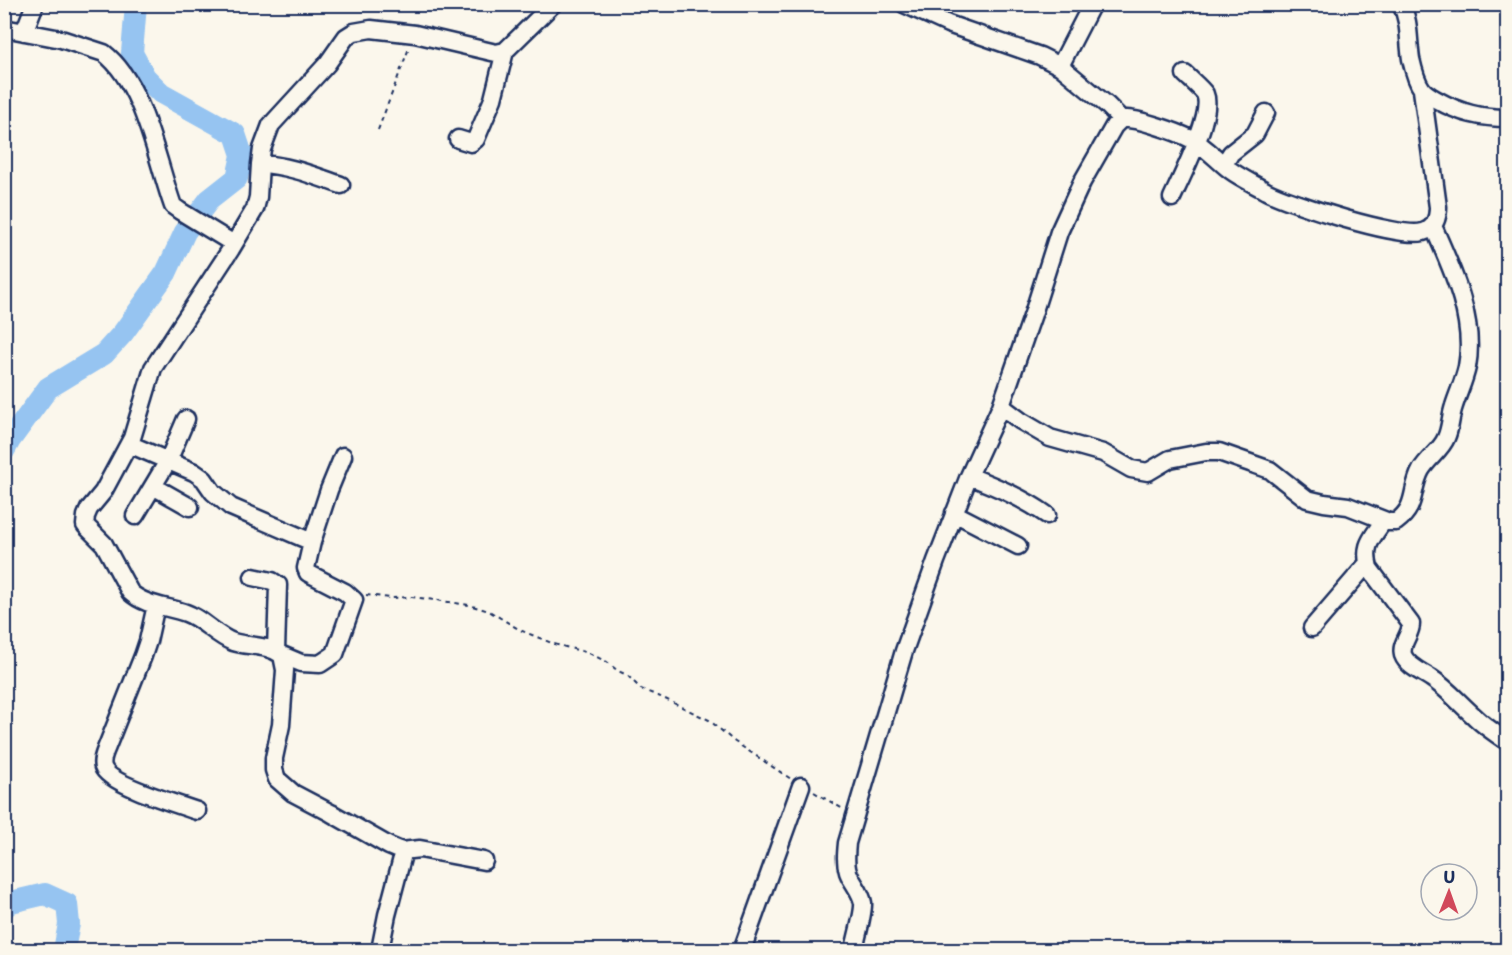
<svg xmlns="http://www.w3.org/2000/svg" width="1512" height="955" viewBox="0 0 1512 955" font-family="'Playpen Sans',sans-serif">
	<style>
		.lines { fill: none; stroke-linecap: round; stroke-linejoin: round }
		.river { stroke: #96c4f1; stroke-width: 22 }
		.minor-casing { stroke: #1b2f5e; stroke-width: 21 }
		.path { stroke: #1b2f5e; stroke-width: 2; stroke-dasharray: 4.5 4.5; stroke-linecap: butt }
		.minor { stroke: #fbf7ec; stroke-width: 16 }
	</style>
	<rect width="100%" height="100%" fill="#fbf7ec"/>
	<filter id="ink" filterUnits="userSpaceOnUse"><feTurbulence type="fractalNoise" baseFrequency=".0167" numOctaves="2"/><feDisplacementMap in="SourceGraphic" scale="12" xChannelSelector="R" yChannelSelector="G"/><feConvolveMatrix kernelMatrix="1 2 1 2 8 2 1 2 1" color-interpolation-filters="sRGB"/></filter>
	<g filter="url(#ink)">
		<g class="lines">
			<path class="river" d="M4,451L10,440L48,388L104,354L123,333L166,273L185,232L209,200L237,178L242,155L235,134L161,93L145,77L132,53L136,4
				M4,908L11,902L45,894L67,904L69,924L64,950"/>
			<g class="minor-casing">
				<path id="minor" d="M904,4L948,24L1040,56L1060,66L1107,105L1121,119
					M1401,4C1410,21 1408,40 1411,59C1413,68 1416,81 1422,89C1426,94 1432,97 1437,100C1460,113 1481,118 1508,118
					M4,28L61,39L104,53C144,84 156,159 173,206L180,211L234,244
					M24,32L35,4
					M1060,66L1092,4
					M458,139L471,143L476,139L493,99L505,51
					M260,164C288,165 315,176 341,185
					M1224,164L1231,153L1255,134L1266,113
					M1172,198C1181,178 1214,114 1205,94C1202,89 1190,79 1185,74
					M1001,406L1021,421L1050,438L1103,453L1131,469L1148,472L1170,459L1206,452H1219L1270,470L1307,499L1324,503L1348,506L1389,522H1396C1418,506 1410,490 1421,470C1428,458 1441,450 1446,438C1451,427 1450,417 1454,406C1458,393 1464,381 1467,367C1476,319 1452,269 1433,226
					M129,444L194,472L204,479L213,492L231,507L312,542
					M969,476C997,487 1023,498 1047,515
					M153,486L190,507
					M954,513L1018,546
					M135,516L168,461L186,419
					M1384,520C1372,539 1363,544 1369,568L1411,624C1411,635 1400,643 1403,655C1407,666 1422,672 1431,678C1447,688 1460,704 1474,716C1484,726 1496,734 1508,742
					M253,577L272,581L278,585L276,651
					M156,605L148,641L143,656L106,749C104,754 101,761 103,767C108,784 180,805 197,811
					M1312,628L1368,563
					M282,655L301,663L320,664L335,654L354,600L345,592L308,573L306,568L312,542L329,490L343,456
					M401,851L420,849L484,861
					M380,950L387,915L402,858L401,851L389,846L331,813L293,793L277,779L274,770V758L281,725L285,670L282,655C267,644 249,647 233,642C215,635 203,619 186,613C167,606 145,606 130,592L104,544L85,525L86,516L89,509L103,492L132,438L153,368L231,249L255,209L258,197L260,164L262,149L271,125L327,64L346,37L354,32L371,29L415,34L496,53L505,51L553,4
					M742,950L801,786
					M854,950C856,939 864,912 863,903C861,891 852,883 848,872C845,863 846,853 847,843L904,651L936,561L969,476L1001,406L1033,314L1059,232L1082,182L1114,126L1121,119C1135,117 1177,132 1191,139C1205,146 1217,160 1230,170C1241,178 1254,184 1266,191C1289,203 1400,239 1423,232C1435,229 1438,217 1438,207L1422,90"/>
			</g>
			<path class="path" d="M378,130L409,48
				M366,595L391,598L412,597L435,600L469,605L489,611L520,630L554,644L589,653L607,662L618,671L627,675L641,689L663,698L709,720L735,742L791,779
				M814,792L843,809"/>
			<use href="#minor" class="minor"/>
		</g>
	</g>
	<rect width="1512" height="955" fill="none" stroke="#fbf7ec" stroke-width="24"/>
	<rect x="12" y="12" width="1488" height="931" fill="none" stroke="#1b2f5e" stroke-width="2" filter="url(#ink)"/>
	<g transform="translate(1449 892) rotate(1)"><circle r="28" fill="#fbf7ec" stroke="#a1a7b3" stroke-width="1.5"/>
	<path d="M0-4.5L10 22L0 15L-10 22Z" fill="#d1495b"/>
	<text y="-9" font-size="16" font-weight="bold" text-anchor="middle" fill="#1b2f5e">U</text>
	</g>
</svg>
